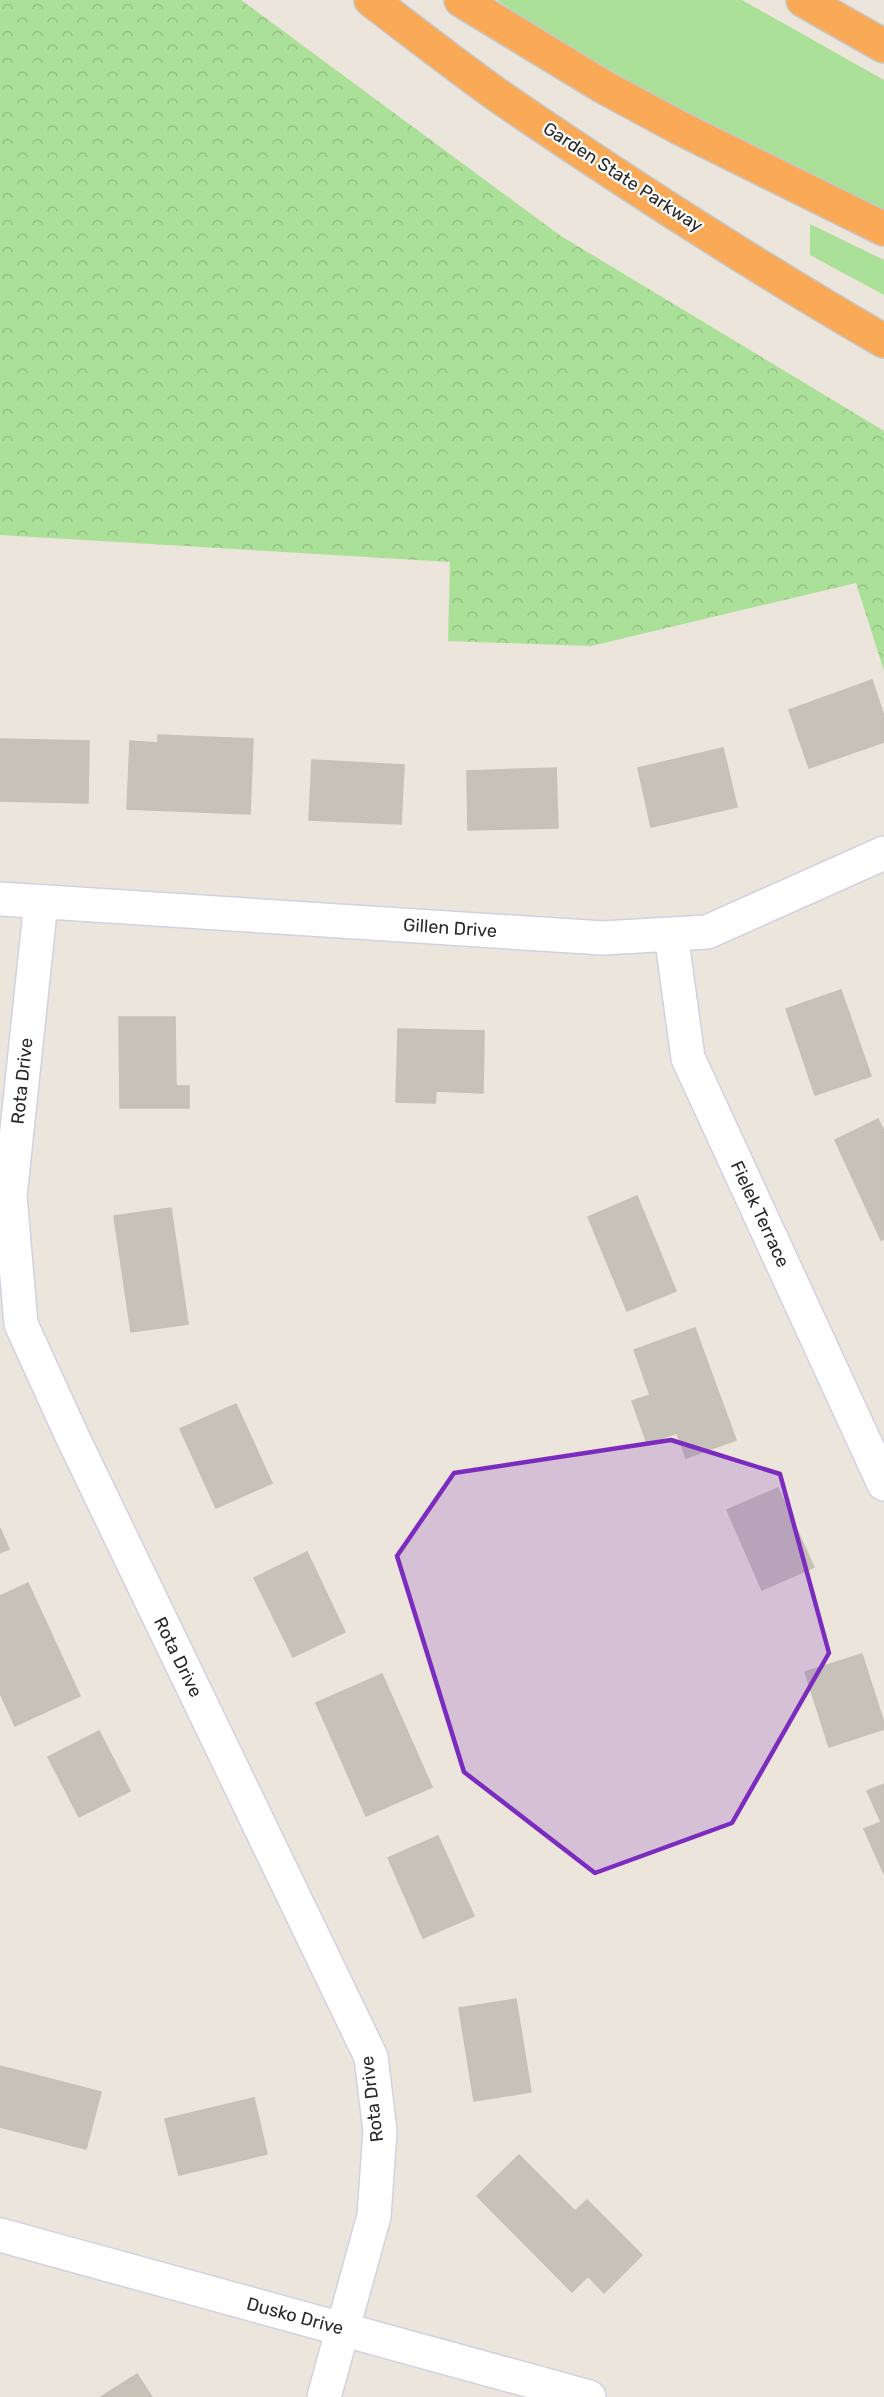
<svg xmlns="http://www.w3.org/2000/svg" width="884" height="2397" viewBox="0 0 884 2397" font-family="Rubik,sans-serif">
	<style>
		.green { fill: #abe098 }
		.forest { fill: url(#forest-crowns) }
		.building { fill: #c6c2ba; stroke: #c6c1b4; stroke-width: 1.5 }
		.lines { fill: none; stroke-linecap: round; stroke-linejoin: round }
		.minor-casing { stroke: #d0d2e1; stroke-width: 36 }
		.highway-casing { stroke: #c7c7c7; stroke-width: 36 }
		.minor { stroke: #fff; stroke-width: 33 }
		.highway { stroke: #faa957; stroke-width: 33 }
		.marked { fill: #7b2cbf; fill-opacity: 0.2; stroke: #7b2cbf; stroke-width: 4.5; stroke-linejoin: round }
		.labels { text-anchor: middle; stroke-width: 4.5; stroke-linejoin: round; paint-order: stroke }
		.street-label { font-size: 18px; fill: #292929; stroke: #fff }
	</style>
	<defs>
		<pattern id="forest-crowns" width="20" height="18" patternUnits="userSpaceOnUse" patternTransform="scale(1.5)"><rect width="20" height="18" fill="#abe098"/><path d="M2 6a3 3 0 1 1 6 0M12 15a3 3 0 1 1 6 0" fill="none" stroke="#93c083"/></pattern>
	</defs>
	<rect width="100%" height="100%" fill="#ebe5db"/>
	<path class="green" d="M497,0H742L884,80V212L617,83Z
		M810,224L884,260V295L810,255Z"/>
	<path class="forest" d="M0,0H241L561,236L884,431V671L856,583L591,646L448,641L450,562L0,535Z"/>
	<path class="building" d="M872,680L884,716V742L809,768L789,710Z
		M158,735L253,739L250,814L127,809L130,741L158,743Z
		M0,739L89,741L88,803L0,801Z
		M723,748L737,807L651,827L638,768Z
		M312,760L404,765L401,824L309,820Z
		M556,768L558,828L468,830L467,771Z
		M841,990L871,1076L815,1095L786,1009Z
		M119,1017H175L176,1086H189V1108H120Z
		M398,1029L484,1031L483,1093L436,1091L435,1103L396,1102Z
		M878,1119L884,1131V1239L881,1240L835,1140Z
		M637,1196L676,1291L627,1311L588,1217Z
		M171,1208L188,1324L131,1332L114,1216Z
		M695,1328L736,1440L686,1458L677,1433L647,1443L632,1401L650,1395L634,1350Z
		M236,1404L272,1483L216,1508L180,1429Z
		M778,1488L814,1567L762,1590L727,1510Z
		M0,1528L9,1549L0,1553Z
		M307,1552L345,1632L293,1657L254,1578Z
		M28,1583L80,1696L15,1726L0,1693V1596Z
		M862,1654L884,1723V1729L829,1747L805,1672Z
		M382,1674L432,1787L366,1816L316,1703Z
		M99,1731L130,1791L79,1817L48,1757Z
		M884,1784V1874L864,1829L881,1822L867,1791Z
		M438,1836L474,1916L423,1938L388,1858Z
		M516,1999L531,2092L474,2101L459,2008Z
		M0,2066L101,2092L86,2149L0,2127Z
		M254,2098L267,2154L179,2175L165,2119Z
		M519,2155L575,2211L587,2200L642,2255L604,2293L588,2276L572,2292L477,2196Z
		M137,2374L152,2397H101Z"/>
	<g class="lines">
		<g class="minor-casing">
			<path id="minor" d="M0,899L603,938L707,932L884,853
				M41,902L10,1196L21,1324L72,1436L371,2057L380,2131L374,2216L324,2397
				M671,934L688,1058L884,1484
				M0,2235L589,2397"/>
		</g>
		<g class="highway-casing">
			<path id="highway" d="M371,0C416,34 460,69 506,101C629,185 755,266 884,341
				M461,0L604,87L678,127L884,229
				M803,0L884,46"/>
		</g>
		<use href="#minor" class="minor"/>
		<use href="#highway" class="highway"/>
	</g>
	<path class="marked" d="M671,1440L780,1474L829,1653L732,1823L595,1873L464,1772L397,1556L454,1473Z"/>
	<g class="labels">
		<g class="street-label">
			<text transform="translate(623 177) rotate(33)" y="6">Garden State Parkway</text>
			<text transform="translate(450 928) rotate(4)" y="6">Gillen Drive</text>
			<text transform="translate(22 1081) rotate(-84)" y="6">Rota Drive</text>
			<text transform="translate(760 1214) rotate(65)" y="6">Fielek Terrace</text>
			<text transform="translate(178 1657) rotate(64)" y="6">Rota Drive</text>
			<text transform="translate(372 2099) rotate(-97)" y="6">Rota Drive</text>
			<text transform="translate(295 2316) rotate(15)" y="6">Dusko Drive</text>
		</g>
	</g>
</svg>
